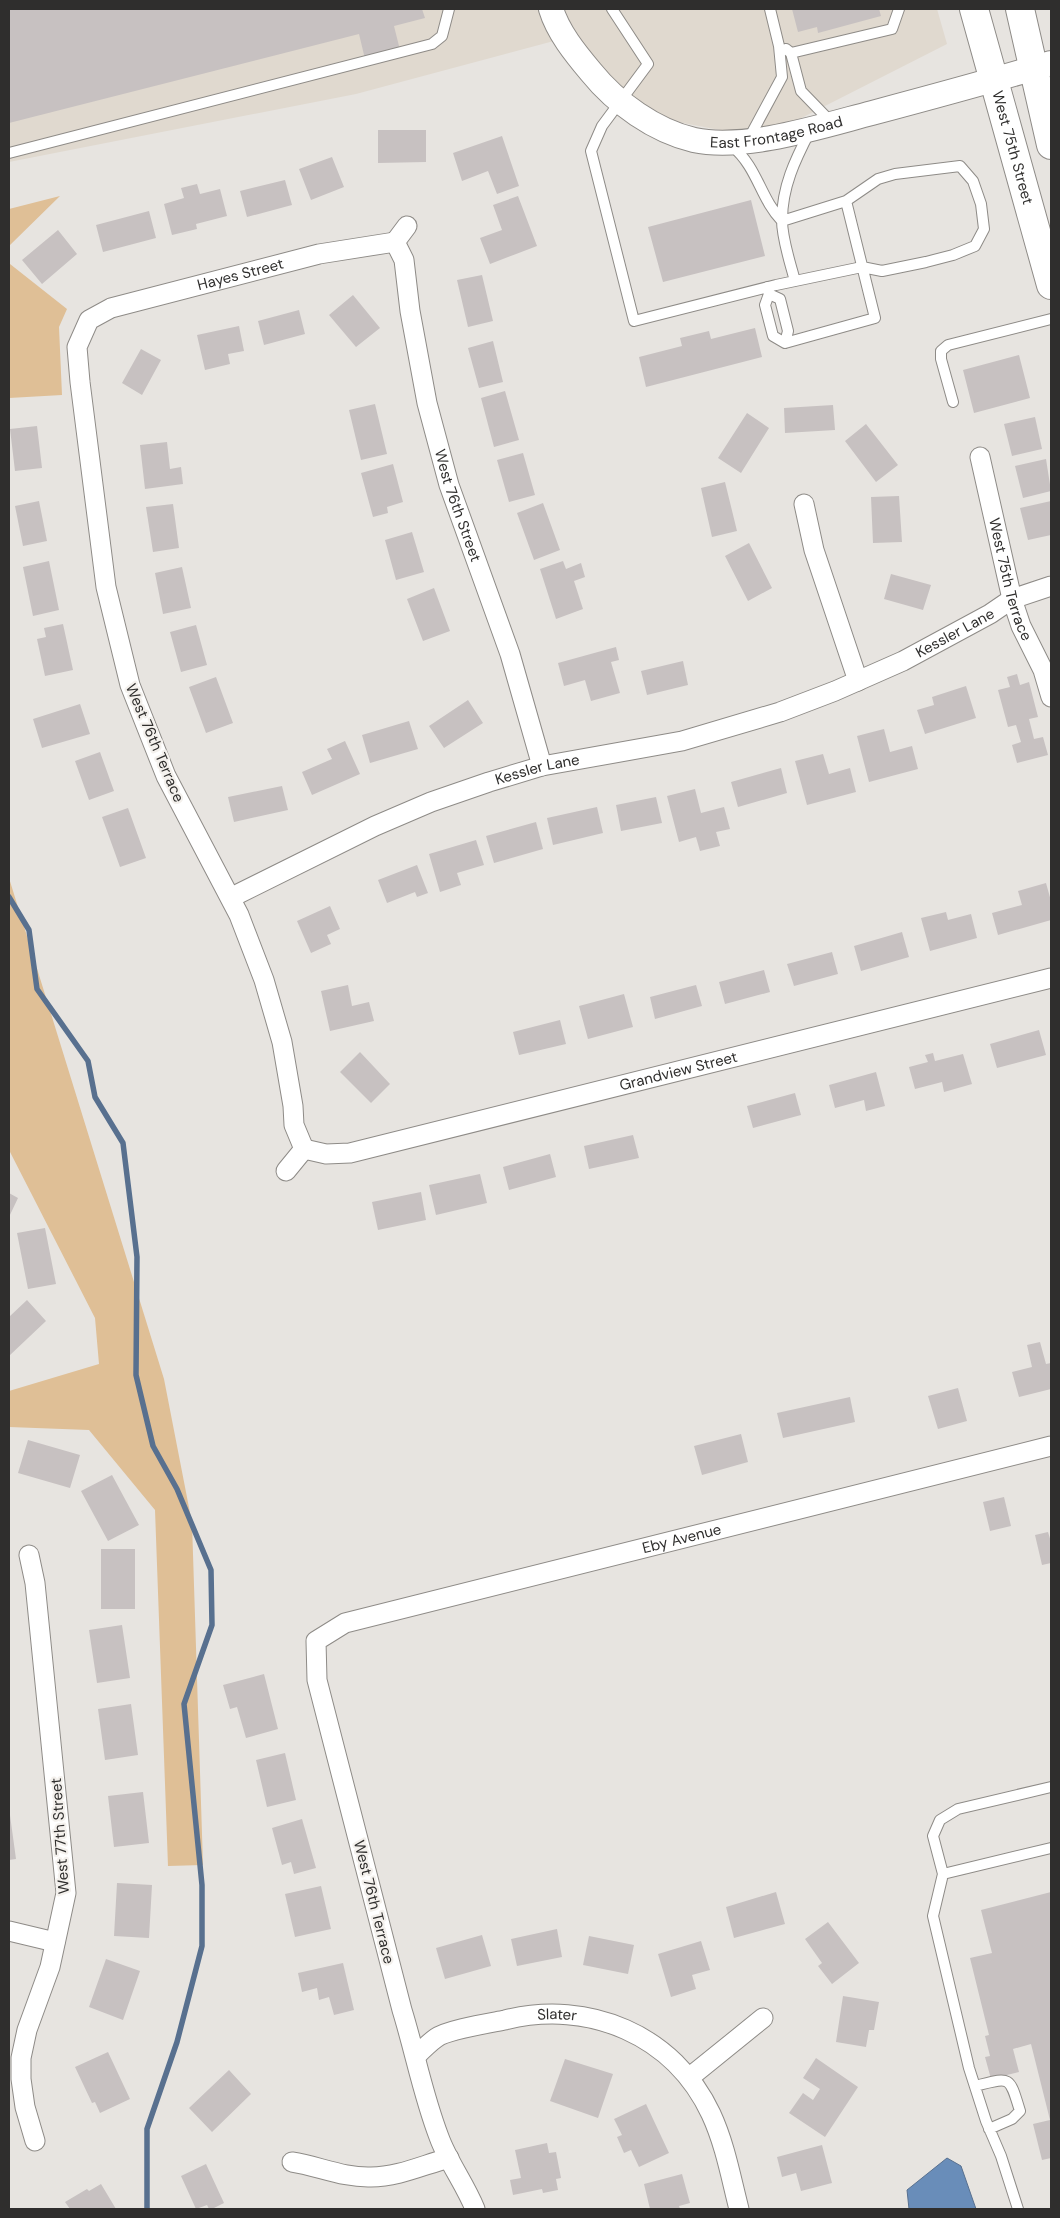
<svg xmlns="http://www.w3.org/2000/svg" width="1060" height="2218" viewBox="0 0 1060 2218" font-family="'DM Sans',sans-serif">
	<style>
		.built { fill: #e0d9cf }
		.green { fill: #dfbf96 }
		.water { fill: #698db9; stroke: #58708f }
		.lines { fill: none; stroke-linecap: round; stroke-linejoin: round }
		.stream { stroke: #58708f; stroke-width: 5.5 }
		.building { fill: #c7c1c1 }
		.service-casing { stroke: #8e8b87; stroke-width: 12 }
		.minor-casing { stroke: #8e8b87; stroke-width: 21 }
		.tertiary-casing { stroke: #8e8b87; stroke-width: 26 }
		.secondary-casing { stroke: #8e8b87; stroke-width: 30 }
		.service { stroke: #fff; stroke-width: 10 }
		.minor { stroke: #fff; stroke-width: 19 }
		.tertiary { stroke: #fff; stroke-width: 24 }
		.secondary { stroke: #fff; stroke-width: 28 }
		.labels { text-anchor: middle; stroke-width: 4.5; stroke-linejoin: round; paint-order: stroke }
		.street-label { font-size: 15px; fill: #2f2e2d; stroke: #f4f1ed }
	</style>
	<rect width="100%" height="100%" fill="#e7e4e0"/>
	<path class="built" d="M9,9H937L947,44L762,138L641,115L565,38L356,94L9,162Z"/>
	<path class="green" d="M60,196L9,246V209Z
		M10,264L67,309L59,327L62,395L9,398Z
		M9,878L164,1379L192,1523L203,1865L168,1866L155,1510L89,1430L9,1427V1391L99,1364L95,1318L9,1150Z"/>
	<path class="water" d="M947,2158L961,2166L976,2209H909L907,2190Z"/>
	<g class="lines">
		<path class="stream" d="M9,897L29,930L37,989L88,1061L95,1097L123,1143L137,1257L136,1375L153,1446L177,1489L211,1570L212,1625L184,1704L202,1885V1946L177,2042L147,2129V2209"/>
	</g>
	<path class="building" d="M9,9H422L425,18L394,26L400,50L365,59L359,34L9,123Z
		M792,9H879L881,16L818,33L817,27L798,32Z
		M378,130H426V162L378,163Z
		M502,136L519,186L497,194L488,171L462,181L453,153Z
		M332,157L344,187L311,200L299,169Z
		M285,180L292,205L247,217L240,191Z
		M197,184L200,194L220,189L227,216L196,224L197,229L172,235L164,204L184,198L181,188Z
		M518,196L537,246L490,264L480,238L502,230L493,205Z
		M751,200L765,256L663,282L648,227Z
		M149,211L156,238L103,252L96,225Z
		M58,230L77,254L42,284L22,260Z
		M482,275L493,321L468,327L457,280Z
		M353,295L380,328L356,347L329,315Z
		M299,310L305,334L264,345L258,321Z
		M239,326L244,351L228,354L230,364L205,370L197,335Z
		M755,328L762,357L646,387L639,357L682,346L680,338L709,331L711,339Z
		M493,341L503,382L479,388L468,348Z
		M141,349L161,360L142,395L122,383Z
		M1019,355L1030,398L974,413L963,370Z
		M505,391L519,440L494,447L481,398Z
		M375,404L387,454L361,460L349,410Z
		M833,405L835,430L785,433L784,408Z
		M747,413L769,428L741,473L718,458Z
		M1035,417L1042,449L1012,456L1004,424Z
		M866,424L898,465L876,482L845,441Z
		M37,426L42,468L15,471L10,429Z
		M167,442L170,469L181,467L183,484L145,489L140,445Z
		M523,453L535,495L509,502L497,460Z
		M1046,459L1051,491L1023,498L1015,466Z
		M393,464L403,502L387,507L388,513L373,517L361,473Z
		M725,482L737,531L712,537L701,488Z
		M899,496L902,542L873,543L871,497Z
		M39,501L47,541L23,546L15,506Z
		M1051,501V535L1028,540L1020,508Z
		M543,503L560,550L534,560L517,513Z
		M173,504L179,548L153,552L146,507Z
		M412,532L424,572L396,580L385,540Z
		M749,543L772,588L748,601L725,556Z
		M49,561L59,610L33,616L23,567Z
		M563,561L566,569L581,563L585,577L574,581L583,609L556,619L540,569Z
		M182,567L191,608L163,614L155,573Z
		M891,574L931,585L923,610L884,599Z
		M434,588L450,631L423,641L407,599Z
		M63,624L73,670L45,676L37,639L46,637L44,628Z
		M196,625L207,665L181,672L170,632Z
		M616,647L619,660L611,662L620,693L591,701L585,680L564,686L558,663Z
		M683,661L688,685L647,695L641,671Z
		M1017,674L1020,685L1029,682L1038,717L1029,719L1034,739L1043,737L1048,755L1017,763L1012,745L1021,742L1016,725L1008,727L998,690L1010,687L1007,677Z
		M216,677L233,723L206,733L189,687Z
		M966,686L976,718L925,734L917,710L934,705L932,697Z
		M468,700L483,723L444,748L429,726Z
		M80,704L90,734L42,748L33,719Z
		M409,721L418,749L370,763L362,735Z
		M884,729L890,752L912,746L918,769L869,782L857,736Z
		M345,741L360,774L312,795L302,772L332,759L327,749Z
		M100,752L114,791L89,800L75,761Z
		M823,754L829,774L850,768L856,792L807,805L795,761Z
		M781,768L787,793L738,807L731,782Z
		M282,786L288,810L234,822L228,797Z
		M695,789L701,813L724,807L730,829L716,832L720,846L700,851L696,837L679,842L667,796Z
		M656,797L662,823L621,831L616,805Z
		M597,807L603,833L553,845L547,818Z
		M128,808L146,858L120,867L102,817Z
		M536,822L543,849L494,863L486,836Z
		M476,840L484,865L457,873L461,885L440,892L429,854Z
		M417,865L428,893L417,897L415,892L387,903L378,880Z
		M1046,883L1051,901V920L998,935L992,913L1022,905L1018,891Z
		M330,906L340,929L327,935L331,944L311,953L297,921Z
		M946,912L948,920L971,914L977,938L930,951L921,918Z
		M902,932L909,957L861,971L854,946Z
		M832,952L838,974L794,986L787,964Z
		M764,970L770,992L725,1004L719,982Z
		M348,985L352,1006L369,1002L374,1021L330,1031L321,991Z
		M696,985L702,1006L655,1019L650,997Z
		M624,994L633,1027L588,1039L579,1006Z
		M560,1020L566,1044L519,1055L513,1032Z
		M1039,1030L1046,1055L997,1068L990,1044Z
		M360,1052L390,1084L371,1103L340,1072Z
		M933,1053L935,1061L963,1054L972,1084L944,1092L942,1082L915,1089L909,1067L928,1062L925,1055Z
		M876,1072L885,1106L866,1111L864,1100L835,1108L829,1085Z
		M795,1093L801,1115L753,1128L747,1106Z
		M633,1135L639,1158L589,1169L584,1146Z
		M550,1154L556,1177L509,1190L503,1167Z
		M480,1174L487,1203L436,1215L429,1185Z
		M421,1192L426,1220L378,1230L372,1202Z
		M9,1193L18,1198L9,1217Z
		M45,1228L56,1284L28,1289L17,1233Z
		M27,1300L46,1321L9,1356V1317Z
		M1040,1342L1046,1364L1051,1363V1389L1019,1397L1012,1372L1032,1367L1027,1345Z
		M958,1388L967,1421L938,1429L928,1396Z
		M850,1397L855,1422L783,1438L777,1413Z
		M741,1434L748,1462L702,1475L694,1446Z
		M28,1440L80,1455L70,1488L18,1473Z
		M112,1475L139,1525L108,1541L81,1491Z
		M1004,1497L1011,1526L990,1531L983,1502Z
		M1048,1532L1051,1542V1563L1042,1565L1035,1535Z
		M101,1549H135V1609H101Z
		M122,1625L130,1678L97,1683L89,1630Z
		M264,1674L278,1729L246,1738L237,1707L230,1709L223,1685Z
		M131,1704L138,1755L105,1760L98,1709Z
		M285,1753L296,1800L267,1807L256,1760Z
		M143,1792L149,1843L114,1847L108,1796Z
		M9,1808L16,1859L9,1860Z
		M302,1819L316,1868L294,1874L291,1862L282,1865L272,1828Z
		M117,1883L152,1885L149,1938L114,1936Z
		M321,1886L331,1929L295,1937L285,1894Z
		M776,1892L785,1924L734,1938L726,1907Z
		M1051,1892V2158L1042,2160L1033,2124L1050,2120L1031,2044L1013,2049L1019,2072L991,2079L985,2057L990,2056L985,2036L989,2035L970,1958L992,1953L981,1910Z
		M828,1922L859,1963L832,1984L818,1966L822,1963L805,1939Z
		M557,1929L562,1957L517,1966L511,1939Z
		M482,1935L491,1966L445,1979L436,1948Z
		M589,1936L634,1945L628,1974L583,1965Z
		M701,1941L710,1970L692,1975L696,1989L671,1997L658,1954Z
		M106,1959L140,1971L123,2020L89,2007Z
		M343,1963L354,2010L334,2015L329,1997L319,2000L317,1988L302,1992L298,1973Z
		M843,1996L879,2002L874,2030H869L866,2047L836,2042Z
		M108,2052L130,2099L100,2113L95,2102L92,2103L75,2067Z
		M816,2058L858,2087L825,2137L789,2113L803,2093L813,2100L820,2089L803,2078Z
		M565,2059L613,2074L598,2118L550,2101Z
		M229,2070L251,2094L212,2132L189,2108Z
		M646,2104L669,2153L639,2167L631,2150L624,2153L617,2137L622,2135L614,2119Z
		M547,2143L549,2153L556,2152L561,2178L556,2179L558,2190L543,2193L542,2189L513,2195L510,2180L521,2178L515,2150Z
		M822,2145L832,2183L801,2191L796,2173L782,2177L777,2157Z
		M206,2164L224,2203L212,2209H209L207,2205L196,2209L181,2176Z
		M682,2174L690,2203L679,2206L680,2209H650L644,2184Z
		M101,2184L116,2209H70L65,2202L87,2189L89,2191Z"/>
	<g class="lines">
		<g class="service-casing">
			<path id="service" d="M612,9L648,64L602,126L591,151L634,321L776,285L862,267L882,271L926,262L953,255L975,246L984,229L981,204L973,181L960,166L895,174L878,179L846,201
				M786,49L791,53L801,91L832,123
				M791,53L892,29L899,9
				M748,140L782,77L779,46L770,9
				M732,146C758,168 760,198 782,221
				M9,153L432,44L442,36L449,9
				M795,281C790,262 782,239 782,220C782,187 795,160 810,131
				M767,287L769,294L765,305L773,336L785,343L875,318L846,201L782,221
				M769,294L780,299L788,331L785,343
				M953,402L941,359V351L948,345L1051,319
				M943,1874L1051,1848
				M975,2086C1011,2077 1009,2075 1020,2111L1012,2119L989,2129
				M1018,2209L1001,2156L986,2121L969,2068L933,1916L943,1874L933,1836L940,1820L958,1809L1051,1787"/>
		</g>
		<g class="minor-casing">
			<g id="minor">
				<path id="s1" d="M395,242L404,260L410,311L427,403L449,485L510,654L542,766"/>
				<path d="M395,242L407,226"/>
				<path id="s2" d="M980,457L1012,599L1021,626L1043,670L1051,697"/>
				<path d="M804,504L814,550L858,681"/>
				<path id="s3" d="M232,897L375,826L431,802L489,782L542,766L682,741L780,712L835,691L903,661L990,614L1012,599L1051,586"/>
				<path id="s4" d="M304,1149L294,1125L293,1106L282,1042L264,980L239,915L166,776L130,685L106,587L80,382L77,347L89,320L111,308L319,254L395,242"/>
				<path id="s5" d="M304,1149L326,1154L350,1153L1051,978"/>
				<path d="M286,1171L304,1149"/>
				<path d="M29,1555L35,1583L66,1893L50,1967L27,2030L21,2058V2079L25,2107L35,2141"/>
				<path d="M9,1931L55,1942"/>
				<path id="s6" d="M416,2056C422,2050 429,2043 436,2038C446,2030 490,2023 505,2020C589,1999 674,2035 711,2114C725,2144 731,2178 739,2209"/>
				<path d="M690,2077L763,2018"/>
				<path d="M292,2162C318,2166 344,2178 371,2177C398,2177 423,2165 449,2158"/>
				<path id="s7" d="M475,2209C465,2184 448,2162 439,2137C423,2096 415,2052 402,2010L317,1680L316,1641L345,1623L1051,1446"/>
			</g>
		</g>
		<g class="tertiary-casing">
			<g id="tertiary">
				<path id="s8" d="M551,9C558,32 575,53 591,72C616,103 655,131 694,140C745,151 822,126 872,113C932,97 992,81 1051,63"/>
			</g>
		</g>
		<g class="secondary-casing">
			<g id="secondary">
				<path id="s9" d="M974,9L1051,285"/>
				<path d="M1020,9L1051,145"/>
			</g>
		</g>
		<use href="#service" class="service"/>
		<use href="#minor" class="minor"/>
		<use href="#tertiary" class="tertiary"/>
		<use href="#secondary" class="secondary"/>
	</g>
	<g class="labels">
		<g class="street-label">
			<text dy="5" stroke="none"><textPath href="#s8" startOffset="284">East Frontage Road</textPath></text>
			<text dy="5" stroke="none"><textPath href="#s9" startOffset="144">West 75th Street</textPath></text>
			<text dy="5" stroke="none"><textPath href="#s4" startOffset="1030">Hayes Street</textPath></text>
			<text dy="5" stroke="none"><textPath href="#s1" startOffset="272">West 76th Street</textPath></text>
			<text dy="5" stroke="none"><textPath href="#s2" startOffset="126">West 75th Terrace</textPath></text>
			<text dy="5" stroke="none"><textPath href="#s3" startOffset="774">Kessler Lane</textPath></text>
			<text transform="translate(155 743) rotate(67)" y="5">West 76th Terrace</text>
			<text dy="5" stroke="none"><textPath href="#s3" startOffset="332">Kessler Lane</textPath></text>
			<text dy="5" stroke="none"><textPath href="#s5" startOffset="385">Grandview Street</textPath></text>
			<text dy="5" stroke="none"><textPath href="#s7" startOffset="974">Eby Avenue</textPath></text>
			<text transform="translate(60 1836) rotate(-94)" y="5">West 77th Street</text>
			<text transform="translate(374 1902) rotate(76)" y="5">West 76th Terrace</text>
			<text dy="5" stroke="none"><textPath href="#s6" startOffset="151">Slater</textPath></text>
		</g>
	</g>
	<rect width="1060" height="2218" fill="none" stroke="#2f2e2d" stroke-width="20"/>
</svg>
